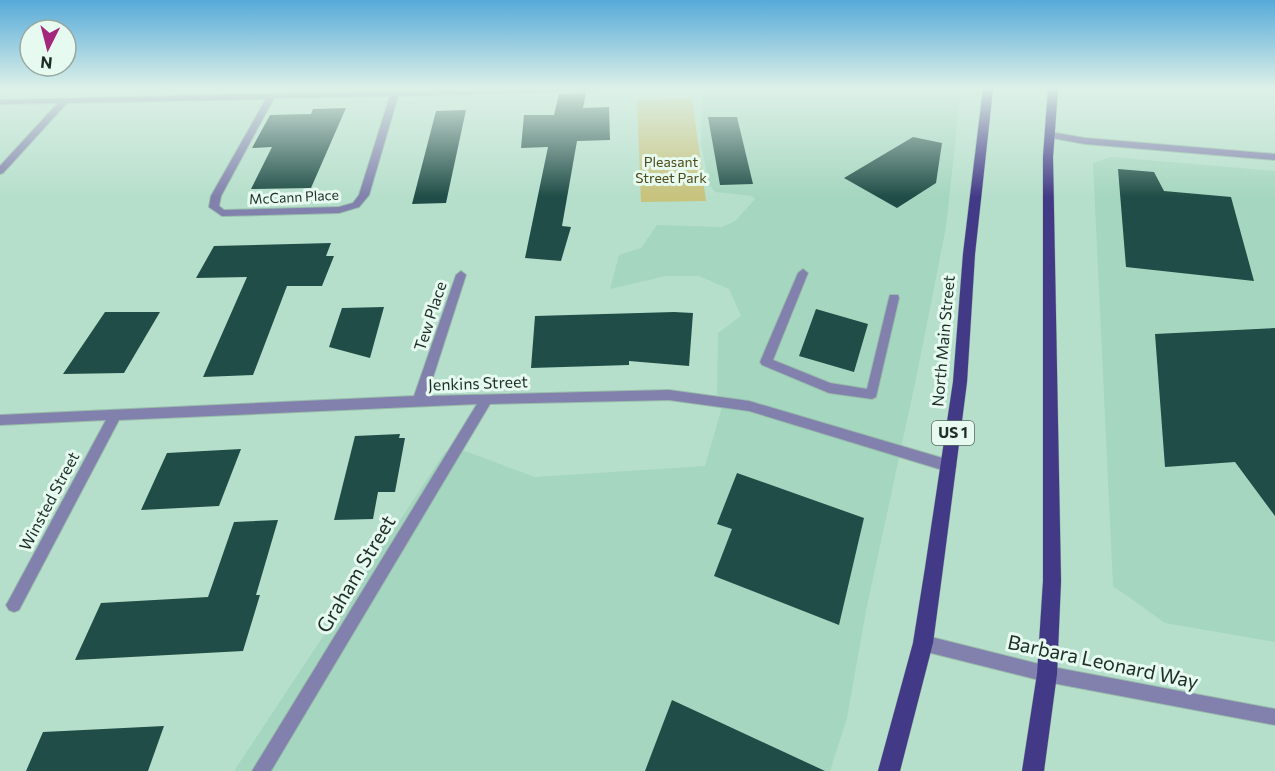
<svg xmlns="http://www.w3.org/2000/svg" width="1275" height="771" viewBox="0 0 1275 771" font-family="Commissioner,sans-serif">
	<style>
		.built { fill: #a5d6bf }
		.green { fill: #c7c27c }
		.building { fill: #204d47 }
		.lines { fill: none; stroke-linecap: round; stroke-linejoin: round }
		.service-casing { stroke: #98bcaa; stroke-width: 2 }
		.minor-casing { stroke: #98bcaa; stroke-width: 2 }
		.primary-casing { stroke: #98bcaa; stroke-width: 1 }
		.service { fill: #8281ad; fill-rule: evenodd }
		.minor { fill: #8281ad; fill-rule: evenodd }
		.primary { fill: #433a87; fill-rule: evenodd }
		.labels { text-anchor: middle; stroke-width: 6; stroke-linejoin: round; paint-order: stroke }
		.far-park-label { font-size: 14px; fill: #4e4917; stroke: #e6faf0 }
		.far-street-label { font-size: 14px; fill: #1e2e27; stroke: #e6faf0 }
		.shield { fill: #e6faf0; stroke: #5a6b63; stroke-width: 1.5 }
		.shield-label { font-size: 15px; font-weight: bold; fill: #1e2e27 }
		.street-label { font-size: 16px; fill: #1e2e27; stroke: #e6faf0 }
		.near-street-label { font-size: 20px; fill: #1e2e27; stroke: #e6faf0 }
	</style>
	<rect width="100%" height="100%" fill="#b6dfcb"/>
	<path class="built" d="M702,89H961L946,227L917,374L866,611L847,718L830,771H234L445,452L457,448L535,477L705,466L724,400L717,394L718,333L741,316L729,289L699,276H666L610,289L619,255L641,248L657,225L722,227L735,221L755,199L752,196L715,192L709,184L701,143Z
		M1111,157L1275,171V642L1165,623L1113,586L1093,163Z"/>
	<path class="green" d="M692,98L706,201L641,202L637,99Z"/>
	<path class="building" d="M586,93L583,108L609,107L610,140L577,141L562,226L571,227L561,261L525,258L548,147L521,148L524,115H554L559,94Z
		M346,108L311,188L251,189L272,147L252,148L270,115L311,114L313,109Z
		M466,110L446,203L412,204L436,111Z
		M708,117H737L753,184L720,185Z
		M913,137L942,143L936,183L897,208L844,178Z
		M1118,169L1154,172L1164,191L1231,197L1254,281L1126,267Z
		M331,243L326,256H334L322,286H287L253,375L203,377L247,277L196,278L214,246Z
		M384,307L370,358L329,347L342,308Z
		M816,309L868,324L854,372L799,356Z
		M105,312H160L124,373L63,374Z
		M674,312L693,313L689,366L629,361V365L531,368L535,316Z
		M1275,328V516L1235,462L1165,467L1155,334Z
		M400,434L399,438H405L395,492H378L373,519L334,520L355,436Z
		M241,449L219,506L141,510L167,453Z
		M737,473L864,518L839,625L714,576L732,529L717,524Z
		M278,520L256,595H260L243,651L75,660L101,603L208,597L234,522Z
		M672,700L825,771H645Z
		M164,726L148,771H26L43,732Z"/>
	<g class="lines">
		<g class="service-casing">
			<path id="service" d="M803,269L808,273L773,360L830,383L867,389L889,298L890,295H898L899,298L876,397L872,399L829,393L762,365L760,362L798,273Z"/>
		</g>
		<g class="minor-casing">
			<path id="minor" d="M392,89H599L595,91L398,96L369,195L359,207L339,213L222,216L209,207L211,196L266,99L67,103L3,173L0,174V166L58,103L0,104V100L391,91ZM390,96L359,195L353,203L339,207L224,210L219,206L221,196L274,98Z
				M1050,132L1085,138L1275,154V160L1085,144L1047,137V133Z
				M461,271L466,275L427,396L669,390L749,401L949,460L954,462L956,466L954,470L949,472L749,411L669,400L490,404L271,771H252L477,404L119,420L19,610L14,612L9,610L6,605L9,600L106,420L0,425V415L414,396L456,275Z
				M923,635L1047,666L1275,709V725L1047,682L923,651L917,649L915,643L917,637Z"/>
		</g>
		<g class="primary-casing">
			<path id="primary" d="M983,89H993L975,254L967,382L943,568L933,643L900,771H878L913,643L925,568L953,382L963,254Z
				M1048,89H1058L1053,157L1061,581L1057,674L1044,771H1022L1037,674L1043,581V157Z"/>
		</g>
		<use href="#service" class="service"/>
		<use href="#minor" class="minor"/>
		<use href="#primary" class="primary"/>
	</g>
	<linearGradient id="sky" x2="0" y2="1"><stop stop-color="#56aad9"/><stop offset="0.45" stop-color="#def1e8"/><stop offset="1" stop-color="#def1e8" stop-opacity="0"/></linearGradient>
	<rect width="1275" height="197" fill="url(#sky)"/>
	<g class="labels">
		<g class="far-park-label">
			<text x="671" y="167">Pleasant<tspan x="671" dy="16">Street Park</tspan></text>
		</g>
		<g class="far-street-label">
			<text transform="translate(294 197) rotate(-3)" y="5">McCann Place</text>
		</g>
		<rect class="shield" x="932" y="421" width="42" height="24" rx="4.5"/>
		<g class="shield-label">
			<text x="953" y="438">US 1</text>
		</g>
		<g class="street-label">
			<text transform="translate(430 316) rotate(-72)" y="6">Tew Place</text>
			<text transform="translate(943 341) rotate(-85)" y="6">North Main Street</text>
			<text transform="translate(478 383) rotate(-2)" y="6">Jenkins Street</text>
			<text transform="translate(49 501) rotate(-62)" y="6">Winsted Street</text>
		</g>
		<g class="near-street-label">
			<text transform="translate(356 574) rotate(-59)" y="7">Graham Street</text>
			<text transform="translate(1103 662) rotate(12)" y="7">Barbara Leonard Way</text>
		</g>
	</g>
	<g transform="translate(48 48) rotate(186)"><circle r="28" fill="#e6faf0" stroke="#96a8a0" stroke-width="1.5"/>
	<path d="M0-4.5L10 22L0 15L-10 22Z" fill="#a3277a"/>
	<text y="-9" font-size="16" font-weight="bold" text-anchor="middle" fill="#1e2e27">N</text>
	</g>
</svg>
